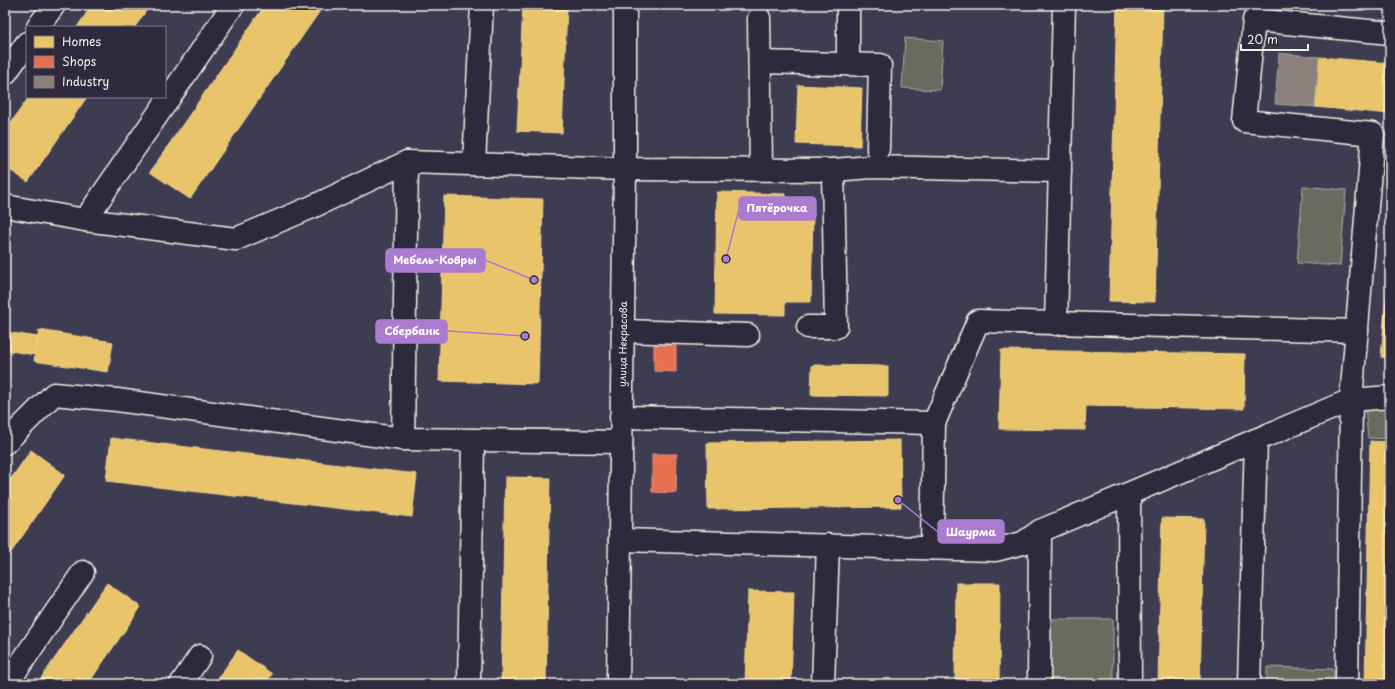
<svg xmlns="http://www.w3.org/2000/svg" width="1395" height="689" viewBox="0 0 1395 689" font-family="'Playpen Sans',sans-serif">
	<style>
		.green { fill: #676c5f; stroke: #aeaea4 }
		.homes { fill: #e9c46a; stroke: #ecd290 }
		.shops { fill: #e76f51; stroke: #eb967e }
		.industry { fill: #8a817c; stroke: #aaa39c }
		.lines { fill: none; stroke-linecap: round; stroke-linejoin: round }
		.minor-casing { stroke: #f4f1e8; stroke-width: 25 }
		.minor { stroke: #2f2a3d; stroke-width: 22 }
		.labels { text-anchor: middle; stroke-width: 4; stroke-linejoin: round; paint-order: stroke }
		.street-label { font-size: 10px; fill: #f4f1e8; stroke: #2f2a3d }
		.leader { fill: none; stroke: #ab7bcf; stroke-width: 1.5 }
		.callout-dot { fill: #ab7bcf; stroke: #2f2a3d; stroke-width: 1.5 }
		.callout { fill: #ab7bcf; stroke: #ab7bcf; stroke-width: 1.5 }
		.callout-label { font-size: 11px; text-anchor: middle; font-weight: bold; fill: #fff }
	</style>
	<rect width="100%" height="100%" fill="#3e3c51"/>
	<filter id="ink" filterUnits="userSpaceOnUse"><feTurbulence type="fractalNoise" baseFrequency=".025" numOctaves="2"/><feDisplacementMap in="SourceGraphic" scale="8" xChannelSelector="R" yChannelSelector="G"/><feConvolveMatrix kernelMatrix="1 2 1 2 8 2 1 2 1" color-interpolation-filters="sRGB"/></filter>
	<g filter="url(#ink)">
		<path class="green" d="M905,38L943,41L940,90L902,88Z
			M1303,186L1346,190L1340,266L1297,263Z
			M1383,405L1384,410H1390V439L1368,438L1365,406Z
			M1046,619H1113V684H1046Z
			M1267,667L1334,669V684H1267Z"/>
		<path class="homes" d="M92,5H150L135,27H77Z
			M265,5H324L190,199L150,172Z
			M523,5H567L562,133L517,131Z
			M1117,5H1163L1155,302L1109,301Z
			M1319,57L1390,63V114L1315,107Z
			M798,85L862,88L860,146L796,144Z
			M29,97H87L28,182L5,167V131Z
			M717,192L786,194V214L813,215L811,302H785V315L715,314Z
			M444,196L543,199L538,384L439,381Z
			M1390,253V358L1381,357Z
			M39,330L113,342L108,372L34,361Z
			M5,332L38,337L35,355L5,350Z
			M1001,350L1245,354L1244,409L1086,406L1085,430L999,429Z
			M812,365L888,366V396L811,395Z
			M111,438L417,474L412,517L106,481Z
			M900,440L901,507L708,509L707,443Z
			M1370,441L1390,442V684H1365Z
			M31,450L65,475L5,561V487Z
			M505,477L550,478L546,684H501Z
			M1162,518L1204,519L1200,684H1158Z
			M107,583L141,607L88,684H37Z
			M956,583H1000L999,684H955Z
			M748,591L794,592L791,684H745Z
			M238,650L272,674L265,684H214Z"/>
		<path class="shops" d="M654,345L676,346V372L654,371Z
			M652,454H677L676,493L652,492Z"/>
		<path class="industry" d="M1279,53L1319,57L1315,107L1275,104Z"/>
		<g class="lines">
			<g class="minor-casing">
				<g id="minor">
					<path d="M759,18L761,169"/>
					<path d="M38,27L54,5"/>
					<path d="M760,62L880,65L878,149"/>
					<path d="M848,64V5"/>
					<path d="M5,74L27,43"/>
					<path d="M407,162L403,439L621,442"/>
					<path d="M474,164L482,5"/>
					<path d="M5,206L85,220L236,239L312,207L407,162L625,169L833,170L871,167L1060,171"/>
					<path d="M85,220L233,5"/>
					<path d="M1056,324L1064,5"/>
					<path d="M808,327H836L833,170"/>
					<path d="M623,331L748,335"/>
					<path d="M621,417L934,423L978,321L1357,331"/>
					<path d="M5,443L54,394L117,400L403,439"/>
					<path d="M1129,494L1130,684"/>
					<path d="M620,540L995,550L1023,543L1040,531L1351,400L1390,397"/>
					<path d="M932,548L934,423"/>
					<path d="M7,684L83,572"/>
					<path d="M181,684L200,656"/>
					<path d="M469,684L473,440"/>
					<path id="s1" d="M618,684L625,169V5"/>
					<path d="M823,684L828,545"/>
					<path d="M1039,684L1040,531"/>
					<path d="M1249,684L1256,440"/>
					<path d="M1347,684L1351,400L1373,134L1244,121L1254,20L1390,33"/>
				</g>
			</g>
			<use href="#minor" class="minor"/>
		</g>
	</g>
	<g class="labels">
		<g class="street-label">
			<text dy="4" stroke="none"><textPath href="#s1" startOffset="340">улица Некрасова</textPath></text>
		</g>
	</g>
	<path class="leader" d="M726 259L739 209M534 280L485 260M525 336L447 331M898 500L938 532"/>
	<g class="callout-dot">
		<circle cx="726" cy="259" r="4"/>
		<circle cx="534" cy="280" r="4"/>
		<circle cx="525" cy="336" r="4"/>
		<circle cx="898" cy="500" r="4"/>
	</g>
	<g class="callout">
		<rect x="739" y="197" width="77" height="23" rx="4"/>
		<rect x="386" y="249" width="99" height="23" rx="4"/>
		<rect x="376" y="320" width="71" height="23" rx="4"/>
		<rect x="938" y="520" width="66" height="23" rx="4"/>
	</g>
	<g class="callout-label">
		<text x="777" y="212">Пятёрочка</text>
		<text x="435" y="264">Мебель-Ковры</text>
		<text x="412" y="335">Сбербанк</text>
		<text x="971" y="536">Шаурма</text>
	</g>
	<rect width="1395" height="689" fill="none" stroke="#2f2a3d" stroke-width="20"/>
	<rect x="10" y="10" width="1375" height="669" fill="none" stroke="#f4f1e8" stroke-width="1.5" filter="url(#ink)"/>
	<rect x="26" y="26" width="140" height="72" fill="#2f2a3d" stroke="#7e7a81"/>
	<rect x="34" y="36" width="20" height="12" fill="#e9c46a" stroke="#7e7a81"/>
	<text x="62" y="46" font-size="12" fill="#f4f1e8">Homes</text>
	<rect x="34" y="56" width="20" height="12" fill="#e76f51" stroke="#7e7a81"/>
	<text x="62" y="66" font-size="12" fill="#f4f1e8">Shops</text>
	<rect x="34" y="76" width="20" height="12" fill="#8a817c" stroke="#7e7a81"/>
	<text x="62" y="86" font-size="12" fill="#f4f1e8">Industry</text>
	<path d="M1241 44v6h67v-6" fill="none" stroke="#f4f1e8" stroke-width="2"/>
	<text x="1247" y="44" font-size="12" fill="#f4f1e8" stroke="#2f2a3d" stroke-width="3" paint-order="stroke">20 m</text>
</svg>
